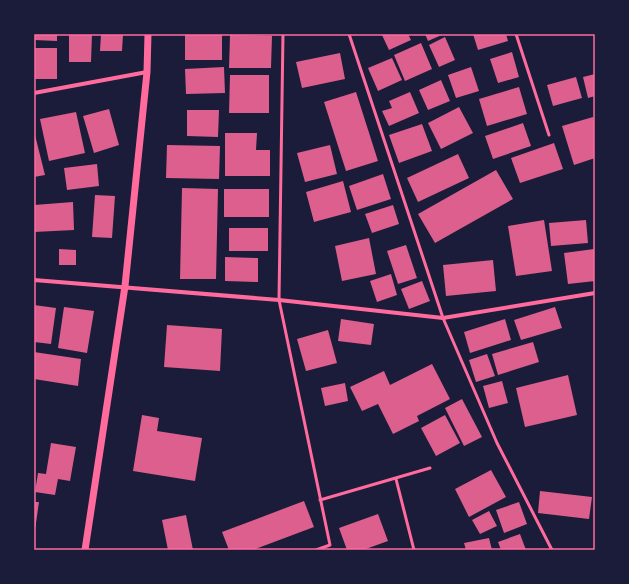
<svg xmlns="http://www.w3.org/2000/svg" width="629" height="584" viewBox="0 0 629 584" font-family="Inter,sans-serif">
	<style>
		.building { fill: #dd5f8e }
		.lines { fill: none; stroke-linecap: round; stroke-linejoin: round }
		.service { stroke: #ff6b9d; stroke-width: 3 }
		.minor { stroke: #ff6b9d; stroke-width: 4 }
		.tertiary { stroke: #ff6b9d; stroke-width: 7 }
		.neatline { fill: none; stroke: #ff6b9d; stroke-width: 1.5 }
	</style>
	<rect width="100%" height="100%" fill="#1b1b3a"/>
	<path class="building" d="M34,34H57V41L34,40Z
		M69,34H92L91,62H69Z
		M101,34H123L122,51H100Z
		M185,34H222V60H185Z
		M385,34H408L411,40L389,50L382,35Z
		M425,34H444L428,41Z
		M473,34H506L508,41L478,50Z
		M230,35L272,36L271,68H229Z
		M445,37L455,60L439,67L429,45Z
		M421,43L432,69L405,81L394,55Z
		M35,48H57V79H34Z
		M512,52L519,77L498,83L490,59Z
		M340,53L345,79L302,88L296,62Z
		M392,58L402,80L378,91L368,68Z
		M224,67L225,93L186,94L185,69Z
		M471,67L479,91L456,98L448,75Z
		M595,74V96L588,98L583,77Z
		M230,75H269V113H229Z
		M576,77L582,98L553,106L547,85Z
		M441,80L450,101L428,110L419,90Z
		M519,87L527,114L487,126L479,99Z
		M356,92L378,161L346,171L324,102Z
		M410,92L419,113L389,126L382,111L392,108L389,101Z
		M459,107L473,133L441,149L428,123Z
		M109,109L119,145L94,153L83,116Z
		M187,110H219L218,137L187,136Z
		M76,112L85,153L49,161L40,119Z
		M593,117L595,124V158L574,165L562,126Z
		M523,123L531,146L493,159L485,136Z
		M422,124L432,151L399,163L389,135Z
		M34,131L45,175L34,177Z
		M225,133H257L256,150H270V176H225Z
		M554,143L563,169L520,183L511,158Z
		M167,145L220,146L219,179L166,178Z
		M330,145L337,174L305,182L297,153Z
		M458,154L469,178L418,202L407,178Z
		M97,164L99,186L67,190L64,168Z
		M496,170L513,199L435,243L418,214Z
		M383,174L391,199L357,210L349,186Z
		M343,181L351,212L314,222L306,192Z
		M182,188L218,189L216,279H180Z
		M224,189H269V217H224Z
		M95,195L115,196L112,238L92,237Z
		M73,202L74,230L34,232V205Z
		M393,205L399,224L372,233L365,214Z
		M544,220L552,271L516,276L508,226Z
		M586,220L588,243L551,246L549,223Z
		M229,228H268V251H229Z
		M369,238L376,274L342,281L335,246Z
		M406,245L417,278L398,284L387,251Z
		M59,249L76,250V265H59Z
		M594,249L595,281L568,284L564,253Z
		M225,257L258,258V282L225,281Z
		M493,260L496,291L446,296L443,265Z
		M391,274L397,295L377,302L370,281Z
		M422,281L430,301L409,309L401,289Z
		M34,305L56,308L51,344L34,342Z
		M64,307L94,311L87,353L58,348Z
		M555,307L562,328L521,340L514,320Z
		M341,319L374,324L371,345L338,341Z
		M505,319L511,340L470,353L464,332Z
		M167,325L222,329L220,371L164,367Z
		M328,330L337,363L306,371L297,339Z
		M533,342L539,362L498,375L492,354Z
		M34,352L81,359L78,386L34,379Z
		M487,354L495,376L476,382L469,360Z
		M432,364L450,399L417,416L419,421L393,434L378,404L362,411L350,387L384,371L390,385Z
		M568,375L577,415L525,427L516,388Z
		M502,381L508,403L489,408L483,386Z
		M345,383L348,401L325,406L321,388Z
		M462,399L482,437L464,446L445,408Z
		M142,415L159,418L157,431L202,438L195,481L133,471Z
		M445,415L460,443L436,456L421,428Z
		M51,443L76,447L70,481L58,479L55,495L35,492L38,473L46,474Z
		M491,470L506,497L469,517L455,489Z
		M540,491L592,497L589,519L538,513Z
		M304,501L314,527L253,550H229L222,532Z
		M34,502H39L35,530H34Z
		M519,502L527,524L504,533L496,510Z
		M489,511L497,526L480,534L472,520Z
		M378,514L388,541L363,550H347L339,528Z
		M186,515L193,550H168L162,520Z
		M520,534L526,550H501L498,542Z
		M489,538L492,550H466L464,543Z"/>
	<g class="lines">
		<path class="service" d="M283,34L279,300L330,545L316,550
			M349,34L443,318L497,443L552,550
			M516,34L549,135
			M396,479L414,550
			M320,500L430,468"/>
		<path class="minor" d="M34,93L147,72
			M34,280L279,300L443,318L595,293"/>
		<path class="tertiary" d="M85,550L125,286L147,72L148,34"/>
	</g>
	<rect width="629" height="584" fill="none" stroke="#1b1b3a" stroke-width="70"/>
	<rect x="35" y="35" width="559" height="514" class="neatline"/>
</svg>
